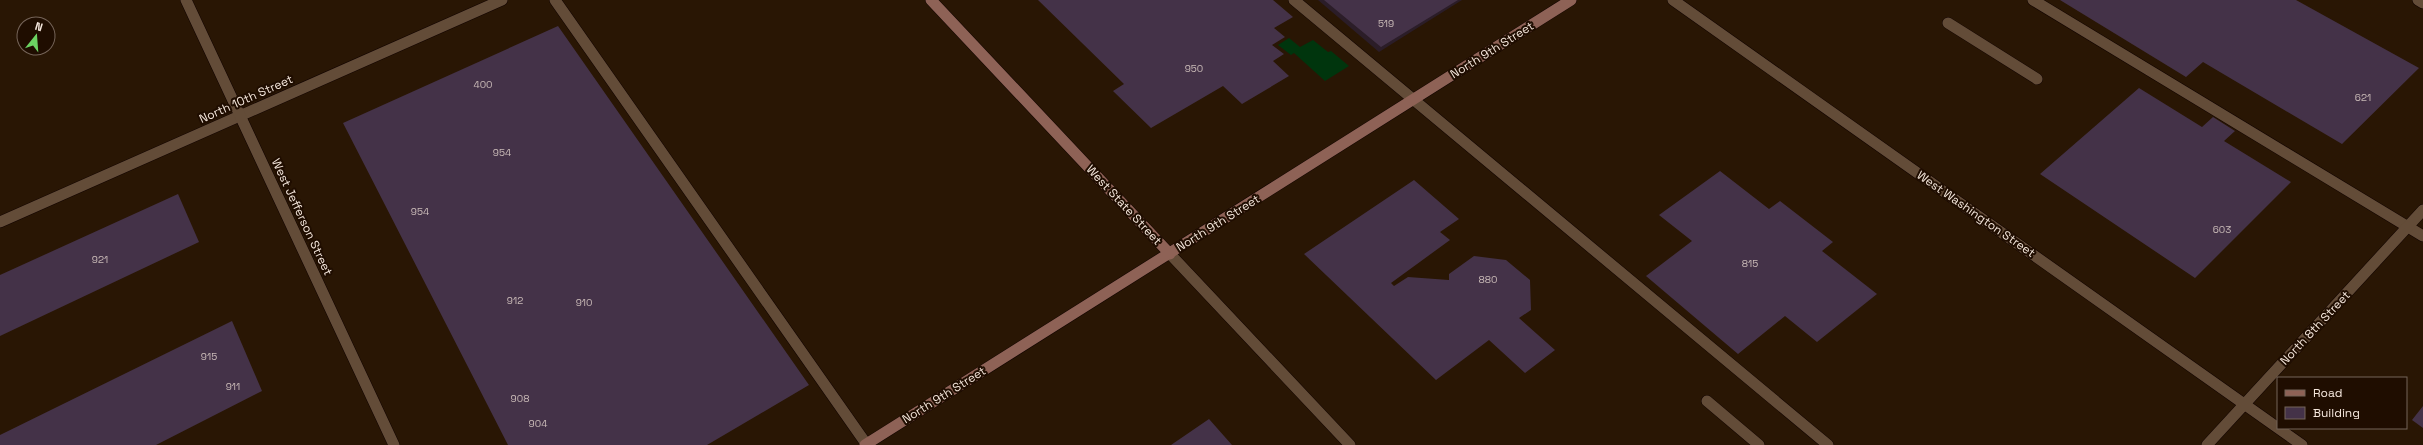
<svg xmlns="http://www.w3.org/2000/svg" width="2423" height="445" viewBox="0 0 2423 445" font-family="'Space Grotesk',sans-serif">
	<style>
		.education { fill: #2b1d28 }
		.green { fill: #00350d }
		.building { fill: #443248 }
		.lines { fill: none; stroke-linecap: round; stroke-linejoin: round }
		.service-casing { stroke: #110300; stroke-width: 12 }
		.minor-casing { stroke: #110300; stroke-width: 12 }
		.tertiary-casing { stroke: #110300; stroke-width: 12 }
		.secondary-casing { stroke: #110300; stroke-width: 12 }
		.service { stroke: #634c38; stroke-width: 11 }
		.minor { stroke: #634c38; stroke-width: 11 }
		.tertiary { stroke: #634c38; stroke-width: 11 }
		.secondary { stroke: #8e6256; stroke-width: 11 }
		.labels { text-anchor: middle; stroke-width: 4; stroke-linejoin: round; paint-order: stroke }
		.number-label { font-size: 10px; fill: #c9bab7 }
		.street-label { font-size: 12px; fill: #f5e7dc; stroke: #1f0d00 }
	</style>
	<rect width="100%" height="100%" fill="#291604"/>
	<path class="education" d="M1318,0H1462L1379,52Z"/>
	<path class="green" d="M1289,38L1300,47L1313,40L1328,52L1331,51L1349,66L1325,81L1294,53L1291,55L1278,45Z"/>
	<path class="building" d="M1038,0H1273L1293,17L1274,28L1285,37L1272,45L1284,54L1273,61L1289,76L1242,104L1223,86L1151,128L1113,91L1124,84Z
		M1324,0H1458L1381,47Z
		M2060,0H2296L2419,68L2342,144L2203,62L2186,77Z
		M558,26L809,385L707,445H508L343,123Z
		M2139,88L2202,127L2213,117L2235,131L2224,141L2291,182L2195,278L2040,174Z
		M1720,171L1769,209L1780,201L1833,242L1822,251L1877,294L1817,342L1785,316L1738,354L1646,276L1692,241L1659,215Z
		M1414,180L1459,219L1440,232L1450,240L1391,283L1394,286L1408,277L1449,280V274L1474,256L1506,260L1530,280L1531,310L1519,318L1555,350L1525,373L1489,340L1436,380L1304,254Z
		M178,194L199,242L0,336V275Z
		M232,321L262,391L156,445H0V435Z
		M2423,406V428L2412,420Z
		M1209,419L1232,445H1171Z"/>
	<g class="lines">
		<g class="service-casing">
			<path id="service" d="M555,0L867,445
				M1294,0L1828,445
				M2033,0L2423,236
				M1948,23L2037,79
				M1707,401L1759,445"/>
		</g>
		<g class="minor-casing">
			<path id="minor" d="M2418,0L2423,3
				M0,222L502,0"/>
		</g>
		<g class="tertiary-casing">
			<path id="tertiary" d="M186,0L394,445
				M1673,0L2278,428
				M1170,254L1350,445
				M2278,428L2302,445
				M2207,445L2423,210"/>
		</g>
		<g class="secondary-casing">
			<path id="secondary" d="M931,0L1170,254
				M865,445L1571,0"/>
		</g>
		<use href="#service" class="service"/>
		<use href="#minor" class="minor"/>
		<use href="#tertiary" class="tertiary"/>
		<use href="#secondary" class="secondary"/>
	</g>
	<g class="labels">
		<g class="number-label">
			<text x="1386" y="27">519</text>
			<text x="1194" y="72">950</text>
			<text x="483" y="88">400</text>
			<text x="2363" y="101">621</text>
			<text x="502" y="156">954</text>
			<text x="420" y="215">954</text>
			<text x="2222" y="233">603</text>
			<text x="100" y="263">921</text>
			<text x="1750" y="267">815</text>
			<text x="1488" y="283">880</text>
			<text x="515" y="304">912</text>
			<text x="584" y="306">910</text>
			<text x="209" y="360">915</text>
			<text x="233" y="390">911</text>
			<text x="520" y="402">908</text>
			<text x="538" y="427">904</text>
		</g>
		<g class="street-label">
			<text transform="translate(1492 50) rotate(-32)" y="4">North 9th Street</text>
			<text transform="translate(246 99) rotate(-24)" y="4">North 10th Street</text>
			<text transform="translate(1124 205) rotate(47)" y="4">West State Street</text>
			<text transform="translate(1976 214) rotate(35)" y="4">West Washington Street</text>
			<text transform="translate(302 217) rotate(65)" y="4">West Jefferson Street</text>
			<text transform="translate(1218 223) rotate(-32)" y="4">North 9th Street</text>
			<text transform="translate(2315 328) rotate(-47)" y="4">North 8th Street</text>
			<text transform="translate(944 395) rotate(-32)" y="4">North 9th Street</text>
		</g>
	</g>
	<rect x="2277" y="377" width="130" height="52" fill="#1f0d00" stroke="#756458"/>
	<rect x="2285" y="390" width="20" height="6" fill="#8e6256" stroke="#756458"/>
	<text x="2313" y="397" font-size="12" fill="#f5e7dc">Road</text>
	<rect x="2285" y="407" width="20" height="12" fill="#443248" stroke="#756458"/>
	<text x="2313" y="417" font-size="12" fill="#f5e7dc">Building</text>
	<g transform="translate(36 36) rotate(17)"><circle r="19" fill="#1f0d00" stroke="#756458"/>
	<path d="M0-3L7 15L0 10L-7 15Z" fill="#6cd362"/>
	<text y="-6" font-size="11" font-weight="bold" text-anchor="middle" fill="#f5e7dc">N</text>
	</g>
</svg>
